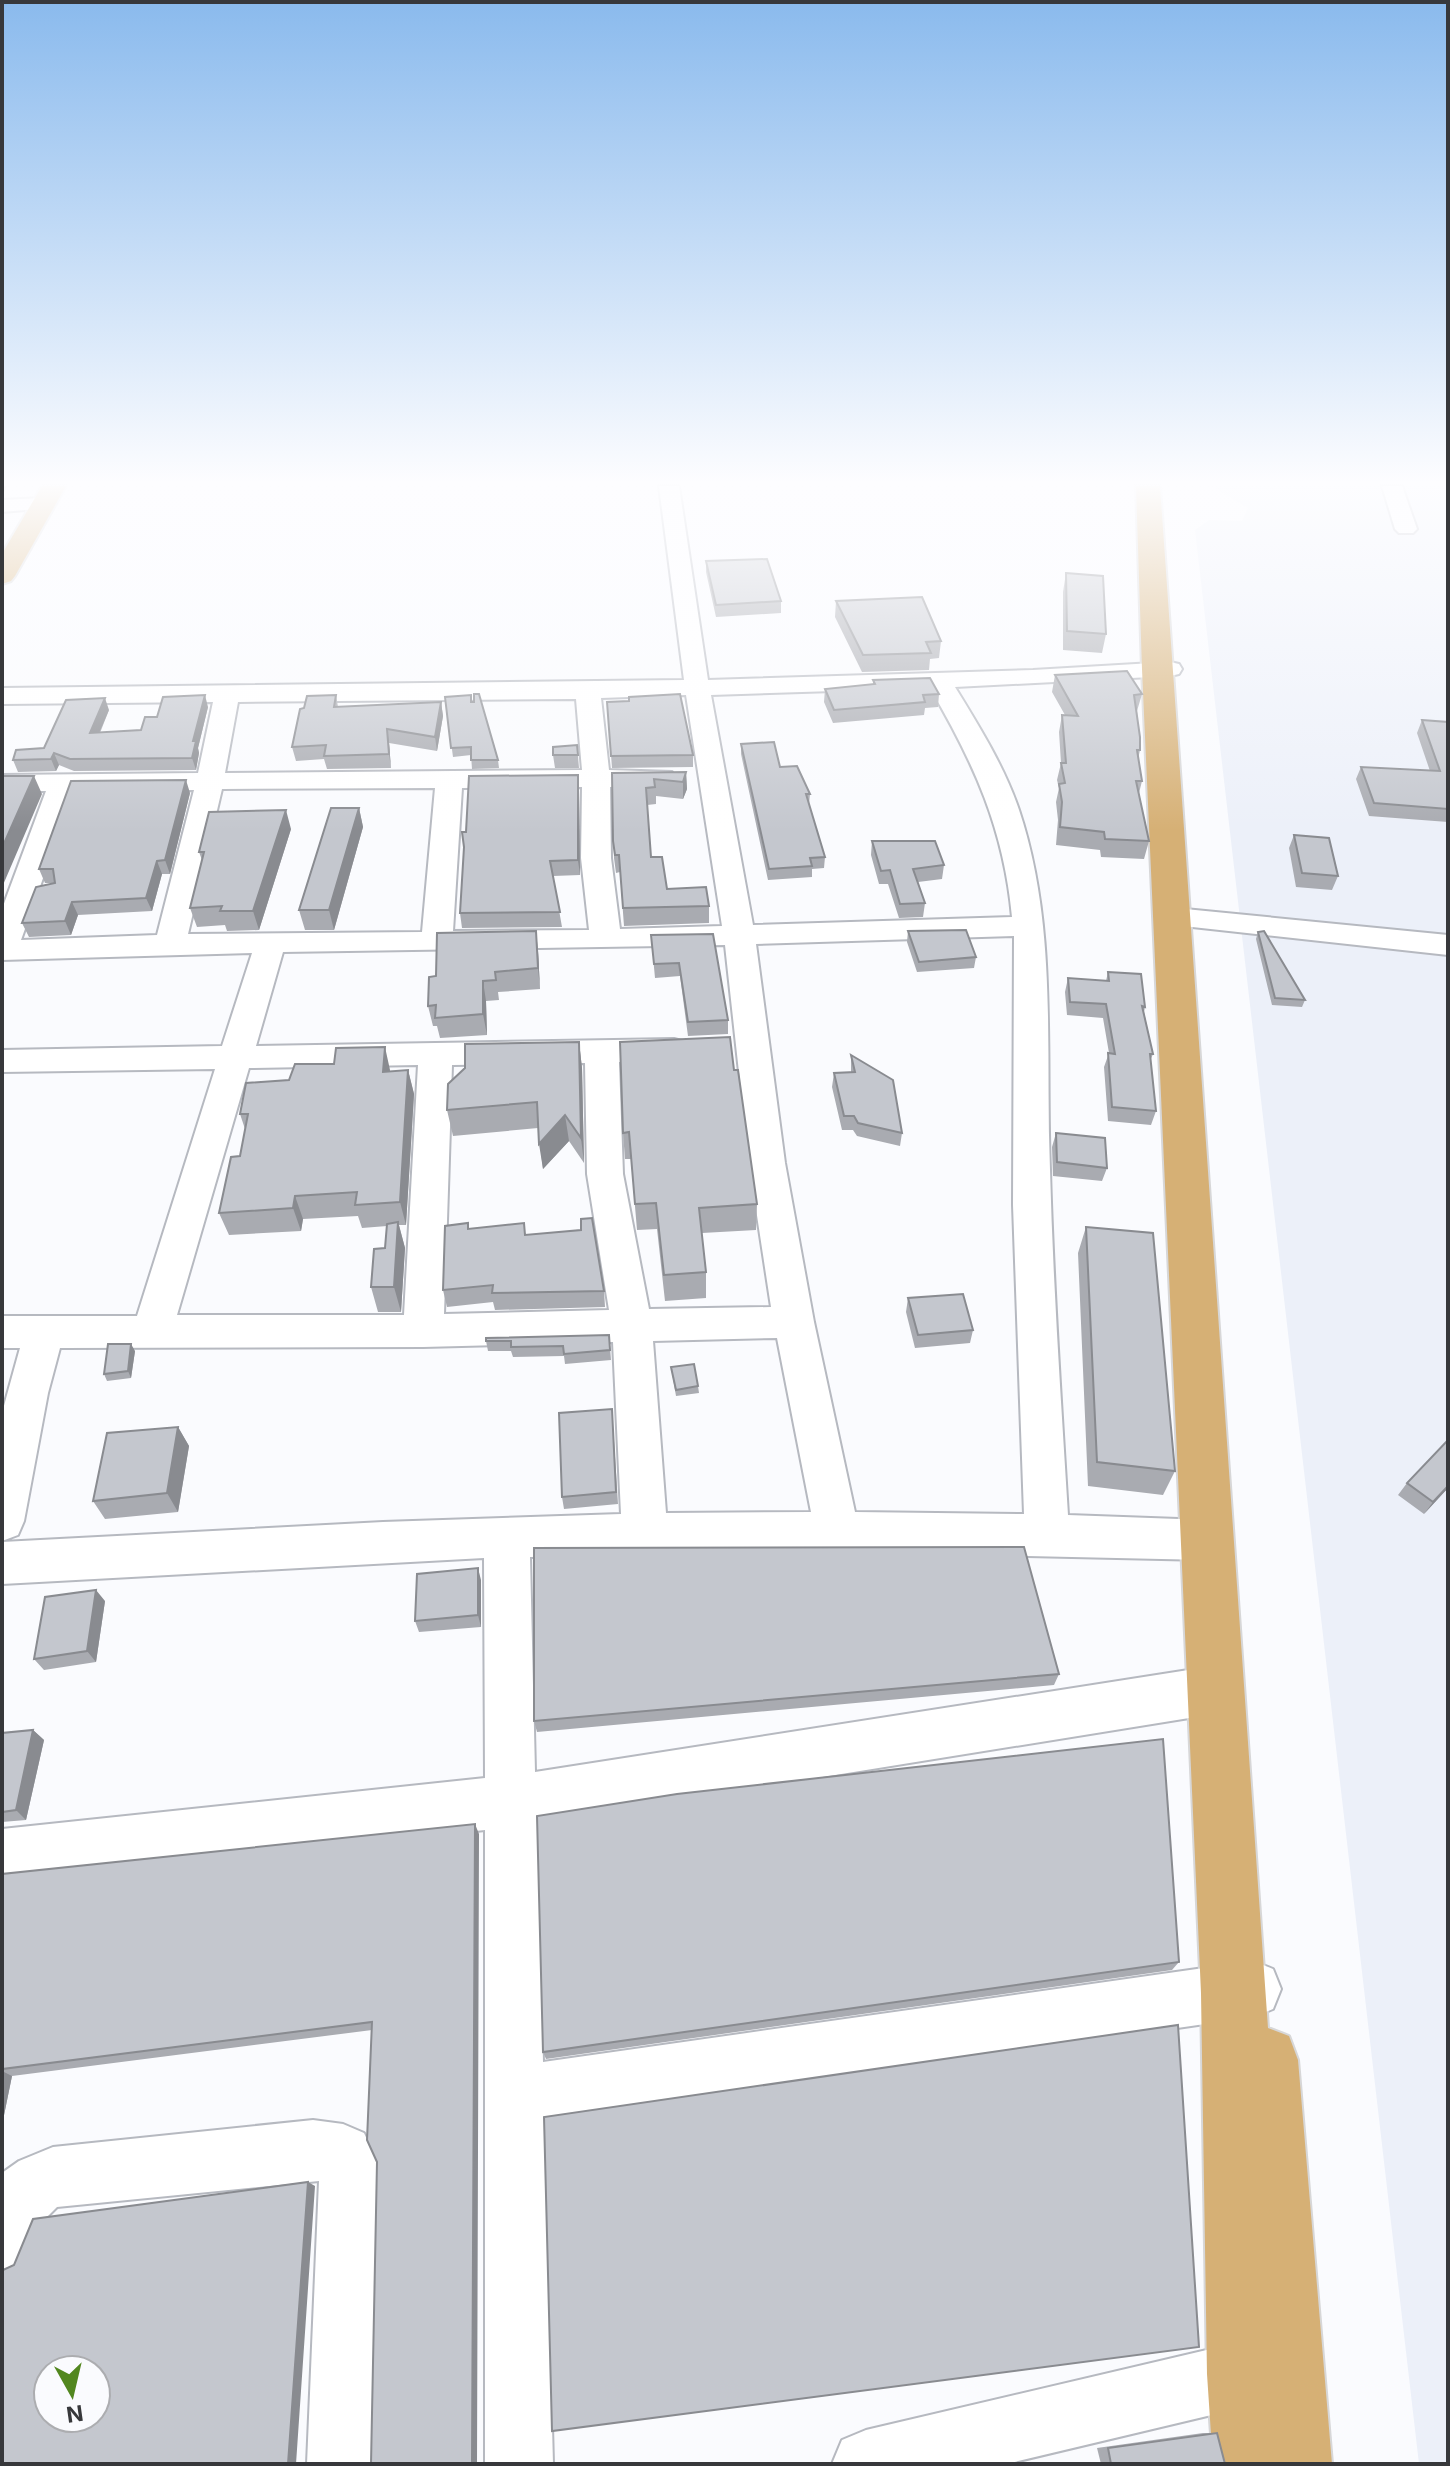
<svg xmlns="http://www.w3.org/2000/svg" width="1450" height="2466" viewBox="0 0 1450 2466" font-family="Inter,sans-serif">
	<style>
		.built { fill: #ecf0f9 }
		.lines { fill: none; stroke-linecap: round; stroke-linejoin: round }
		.minor-casing { stroke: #b6b9c0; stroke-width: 4 }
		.major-casing { stroke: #d7d7d8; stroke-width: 4 }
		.minor { fill: #fff; fill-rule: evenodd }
		.major { fill: #d6b075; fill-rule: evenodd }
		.wall { fill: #a9abb1 }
		.shaded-wall { fill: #898b90 }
		.building { fill: #c4c7ce; stroke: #898b90; stroke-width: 2; fill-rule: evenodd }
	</style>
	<rect width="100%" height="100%" fill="#fafbfe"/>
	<path class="built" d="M1211,486H1448V2464H1419L1195,530L1209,520L1242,521L1248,508Z"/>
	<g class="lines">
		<g class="minor-casing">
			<path id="minor" d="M659,486H679L708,680L1033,670L1170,662L1179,664L1182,669L1179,674L1170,676L955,687C979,726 1004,766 1019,810C1058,927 1045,1049 1050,1170C1053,1285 1061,1400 1068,1515L1206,1520L1222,1526L1229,1540L1222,1554L1206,1560L858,1552L530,1557L535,1772L1214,1666L1231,1673L1238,1690L1231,1707L1214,1714L537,1823L543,2062L1253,1961L1273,1969L1281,1989L1273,2009L1253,2017L544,2120L553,2464H485V1830L2,1881V1829L485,1778L484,1558L2,1584V1542L383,1522L621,1514L613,1342L423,1347L60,1348L48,1393L24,1521L18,1535L2,1541V1413L20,1348H2V1316H137L215,1069L2,1072V1050L222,1046L252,953L2,960V909L46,791H2V775L198,773L213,702L2,704V688L684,680ZM930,688C974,763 1004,829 1012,917L753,925L711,695ZM686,695L722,926L620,929L611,858L610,787L672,784L676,778L672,772L609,770L601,698ZM576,699L582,770L225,773L238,702ZM582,787L581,858L589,930L453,931L462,788ZM435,788L422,932L188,934L222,789ZM194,790L157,935L21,940L74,791ZM1014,936L1013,1205L1024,1514L855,1512L814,1322L785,1163L756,944ZM725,945L749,1163L771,1307L649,1309L623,1174L619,1062L674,1061L686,1058L691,1050L686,1042L674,1039L256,1046L283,952ZM585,1063L587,1174L609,1310L444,1314L452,1065ZM418,1065L404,1315H177L249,1068ZM777,1338L811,1512L666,1513L653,1341Z
				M1382,486H1402L1417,529L1413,533H1399L1395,529Z
				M42,498L52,504L49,508L2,512V500Z
				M1185,909L1448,935V955L1174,925L1170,918L1174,911Z
				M313,2120L343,2124L364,2133L380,2167L375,2464H307L319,2181L57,2207L39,2225L24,2267L2,2276V2173L19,2161L53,2147Z
				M1245,2341L1280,2354L1290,2377L1280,2400L1257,2410L1245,2407L1006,2464H832L842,2440L866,2430Z"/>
		</g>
		<g class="major-casing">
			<path id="major" d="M42,486H66L15,576L11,581L2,584V554Z
				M1136,486H1160L1268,2028L1289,2036L1298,2060L1332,2464H1213L1207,2374L1201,1993L1142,669Z"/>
		</g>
		<use href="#minor" class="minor"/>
		<use href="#major" class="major"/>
	</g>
	<path class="wall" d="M706,561L781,601V613L716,617L706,572Z
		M1066,573L1106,634L1102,653L1063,650V592Z
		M836,601L941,641L939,658L930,659L929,670L862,672L835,617Z
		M1055,675L1142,694L1137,711L1140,750L1138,759L1142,781L1139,793L1149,841L1144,859L1101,857L1100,850L1056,845L1058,820L1056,802L1059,788L1057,780L1061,763L1059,732L1062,715H1065L1052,692Z
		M873,680L939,694L938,707L925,708L924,715L833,723L824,702L825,689L873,685Z
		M336,695L338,707L441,702L443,716L437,751L389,743L391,768L327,769L324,759L296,761L292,747L304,708Z
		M445,697L472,702L498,760L499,768L472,769L471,755L453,757Z
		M607,702L693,755V767L612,768Z
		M208,707L198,748L199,753L196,770L74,771L59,765L56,771L18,772L13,760L44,748L109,710L100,733L141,730L157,717Z
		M1422,720L1448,722V822L1369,816L1356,779L1361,767L1430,771L1417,733Z
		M741,744L780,767L810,794L809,804L825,857L824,868L812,869V877L768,880L741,754Z
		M577,745L579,768H555L553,755Z
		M686,772L687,789L683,799L656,796V804L647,805L651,857L667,889L709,906V923L624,926L620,872L616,873L614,858L612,773Z
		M579,790L580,875L553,876L562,927L462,928L460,913L466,832Z
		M190,793L170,874H162L152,911L78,915L71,935L29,937L22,923L55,883H45L39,869Z
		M359,808L363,827L334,930H305L299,910Z
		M291,829L259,930L227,931L225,925L197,927L190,908L202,860L199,852Z
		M1294,835L1338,876L1332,890L1296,887L1289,848Z
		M872,841L944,865L942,879L918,882L925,903L923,917L899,918L888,884H879L871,855Z
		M908,931L976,957L974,968L917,972L907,942Z
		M1258,932L1305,1000L1302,1007L1272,1005L1256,939Z
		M713,934L728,1020V1034L688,1036L680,976L655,978L651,935Z
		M538,951L540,989L498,992L499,1000L486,1001L487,1035L440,1038L437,1026H433L428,1006L436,976Z
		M1108,972L1145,1007L1144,1012L1153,1054L1150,1061L1156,1111L1151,1125L1108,1121L1104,1067L1109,1053L1103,1018L1067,1015L1065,992L1068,978L1106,981Z
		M579,1042L582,1068L584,1163L569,1141L543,1169L538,1128L453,1136L447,1110Z
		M851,1055L902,1133L900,1146L857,1136L853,1130H842L832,1087L834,1073L851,1072Z
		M334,1064L390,1072L408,1070L414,1094L406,1225H399L405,1248L401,1312H378L371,1287L385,1248L387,1226L362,1228L358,1216L303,1219L301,1231L229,1235L219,1213L240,1156L245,1129L240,1114L289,1080Z
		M734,1070L757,1204L756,1230L702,1233L706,1272V1298L665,1301L657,1229L637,1230L631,1159H625L623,1133Z
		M1056,1133L1107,1168L1102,1181L1053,1176L1052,1147Z
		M1086,1227L1175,1471L1163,1495L1088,1486L1078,1253Z
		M469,1229L526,1235L604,1291L605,1307L495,1310L493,1302L447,1307L443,1290Z
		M908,1298L973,1330L970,1343L915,1348L906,1312Z
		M609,1335L611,1360L565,1364L564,1356L513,1357L511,1351H488L486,1341Z
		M135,1351L131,1378L107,1381L104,1374Z
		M671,1367L698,1386L699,1393L676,1396Z
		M612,1409L618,1504L564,1509L562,1497Z
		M178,1427L189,1446L178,1512L105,1519L93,1501Z
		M1407,1483L1448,1488L1424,1514L1398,1495Z
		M481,1580V1627L419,1632L415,1621Z
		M105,1601L96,1662L44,1670L34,1659Z
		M1059,1674L1054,1685L537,1732L534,1721Z
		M33,1730L44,1740L26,1820L2,1822V1733Z
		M479,1834L377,2162L372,2030L12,2076L2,2125V1874Z
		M1179,1962L1172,1970L546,2059L543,2052Z
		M1203,2433H1217L1225,2464H1101L1097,2448Z"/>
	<path class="shaded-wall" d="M2,486H7L2,496Z
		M205,695L208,707L198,748L199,753L196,770L192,758L193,741Z
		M105,698L109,710L94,745L90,733Z
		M441,702L443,716L437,751L435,737Z
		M387,729L389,743L391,768L389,754Z
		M54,753L59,765L56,771L51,759Z
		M686,772L687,789L683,799V782Z
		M578,775L579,790L580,875L578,860Z
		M34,776L42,794L3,885L2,848Z
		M186,780L190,793L170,874L165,860Z
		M359,808L363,827L334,930L329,910Z
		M286,810L291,829L259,930L253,911Z
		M157,861L162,874L152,911L146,898Z
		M72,902L78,915L71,935L65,921Z
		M536,931L538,951L540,989L538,968Z
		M483,981L486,1001L487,1035L483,1014Z
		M579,1042L582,1068L584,1163L581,1138Z
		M385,1047L390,1070L389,1095L383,1072Z
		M408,1070L414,1094L406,1225L400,1202Z
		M565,1115L569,1141L543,1169L539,1144Z
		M295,1196L303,1219L301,1231L293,1208Z
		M398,1222L405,1248L401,1312L394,1287Z
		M131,1344L135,1351L131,1378L128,1371Z
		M178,1427L189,1446L178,1512L167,1493Z
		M1448,1486V1488L1424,1514L1433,1502Z
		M478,1568L481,1580V1627L478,1615Z
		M96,1590L105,1601L96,1662L87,1651Z
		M33,1730L44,1740L26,1820L16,1810Z
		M475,1824L479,1834L477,2464H472Z
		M2,2071L12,2076L2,2125Z
		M308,2182L315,2186L296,2464H288Z"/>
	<path class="building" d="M767,559L781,601L716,605L706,561Z
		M1066,573L1103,576L1106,634L1067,631Z
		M922,597L941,641L926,642L931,653L863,655L836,601Z
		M1127,671L1142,694L1134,695L1140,737V750H1137L1142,781H1136L1149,841L1105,839L1104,832L1060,827L1062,802L1059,784L1065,783L1061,763H1066L1062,715L1078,716L1055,675Z
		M930,678L939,694L923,695L925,702L834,710L825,689L875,684L873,680Z
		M474,694H479L498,760H471V747L451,748L445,697L471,695V702H474Z
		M680,694L693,755L611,756L607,702L629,701V697Z
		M205,695L193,741H196L192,758L70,759L54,753L51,759L13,760L16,750L44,748L66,700L105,698L90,733L141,730L145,717H157L163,697Z
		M336,695L334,707L441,702L435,737L387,729L389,754L324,756L326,745L292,747L300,709L304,708L307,696Z
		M1422,720L1448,722V809L1374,803L1361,767L1440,771Z
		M774,742L780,767L797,766L810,794H806L825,857L810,858L812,866L769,869L741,744Z
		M577,745L578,755H553V747Z
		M686,772L683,782L654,779L655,787L646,788L651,857H662L667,889L706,887L709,906L623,908L619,855H615L613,841L612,773Z
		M578,775V860L550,861L560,912L460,913L464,847L462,832H466L469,776Z
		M2,776H34L2,848Z
		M186,780L165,860L157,861L146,898L72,902L65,921L22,923L36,887L55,883L53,869H39L71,781Z
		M331,808H359L329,910H299Z
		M286,810L253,911H220L222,906L190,908L204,852H199L209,812Z
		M1294,835L1329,838L1338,876L1302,873Z
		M872,841H935L944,865L913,869L925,903L900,904L890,870L881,871Z
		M966,930L976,957L919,962L908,931Z
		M536,931L538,968L495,972L496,980L483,981V1014L435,1018L436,1005L428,1006L429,977L436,976L437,933Z
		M1264,931L1305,1000L1275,998L1258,932Z
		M713,934L728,1020L688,1022L679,963L654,964L651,935Z
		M1108,972L1141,974L1145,1007L1142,1006L1153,1054H1150L1156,1111L1112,1107L1108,1053L1115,1054L1106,1004L1070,1002L1068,978L1109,981Z
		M730,1037L734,1070H738L757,1204L699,1208L706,1272L664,1275L656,1203L635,1204L629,1132L623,1133L620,1042Z
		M579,1042L581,1138L565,1115L539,1144L537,1102L447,1110L448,1084L465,1068V1044Z
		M385,1047L383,1072L408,1070L400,1202L355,1205L357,1192L295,1196L293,1208L219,1213L231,1157L240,1156L248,1114H240L246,1083L289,1080L295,1064H334L336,1048Z
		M851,1055L893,1080L902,1133L858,1123L854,1116H844L834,1073L855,1072Z
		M1056,1133L1105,1138L1107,1168L1057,1162Z
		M592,1218L604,1291L492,1293L493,1285L443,1290L445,1226L468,1223V1229L524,1223L525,1235L581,1230V1219Z
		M398,1222L394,1287H371L374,1249L385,1248L387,1224Z
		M1086,1227L1153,1233L1175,1471L1097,1462Z
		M963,1294L973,1330L918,1335L908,1298Z
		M609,1335L610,1350L564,1354L563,1346L511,1347V1341H486V1338Z
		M108,1344H131L128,1371L104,1374Z
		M694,1364L698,1386L676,1390L671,1367Z
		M612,1409L616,1492L562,1497L559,1413Z
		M178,1427L167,1493L93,1501L107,1433Z
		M1448,1440V1486L1433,1502L1407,1483Z
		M1024,1547L1059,1674L534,1721V1548Z
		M478,1568V1615L415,1621L417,1574Z
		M96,1590L87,1651L34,1659L45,1597Z
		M33,1730L16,1810L2,1812V1733Z
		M1163,1739L1179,1962L543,2052L537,1816L677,1794Z
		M475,1824L472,2464H371L377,2162L367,2140L372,2022L2,2069V1874Z
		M1178,2025L1199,2347L552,2431L544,2117Z
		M308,2182L288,2464H2V2275L3,2270L14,2265L33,2219ZM48,2370H96V2418H48Z
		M1217,2433L1225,2464H1111L1108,2448Z"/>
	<linearGradient id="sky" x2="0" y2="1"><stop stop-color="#8abaed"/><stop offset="0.58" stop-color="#fdfdff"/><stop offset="1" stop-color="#fdfdff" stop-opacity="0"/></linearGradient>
	<rect width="1450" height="831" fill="url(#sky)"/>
	<rect width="1450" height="2466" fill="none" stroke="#37383b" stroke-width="8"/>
	<g transform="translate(72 2394) rotate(172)"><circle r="38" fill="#fafbfe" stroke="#acadb0" stroke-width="2"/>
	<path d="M0-6L14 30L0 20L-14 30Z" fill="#52871f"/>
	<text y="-12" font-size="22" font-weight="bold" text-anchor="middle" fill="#37383b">N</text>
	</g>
</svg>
